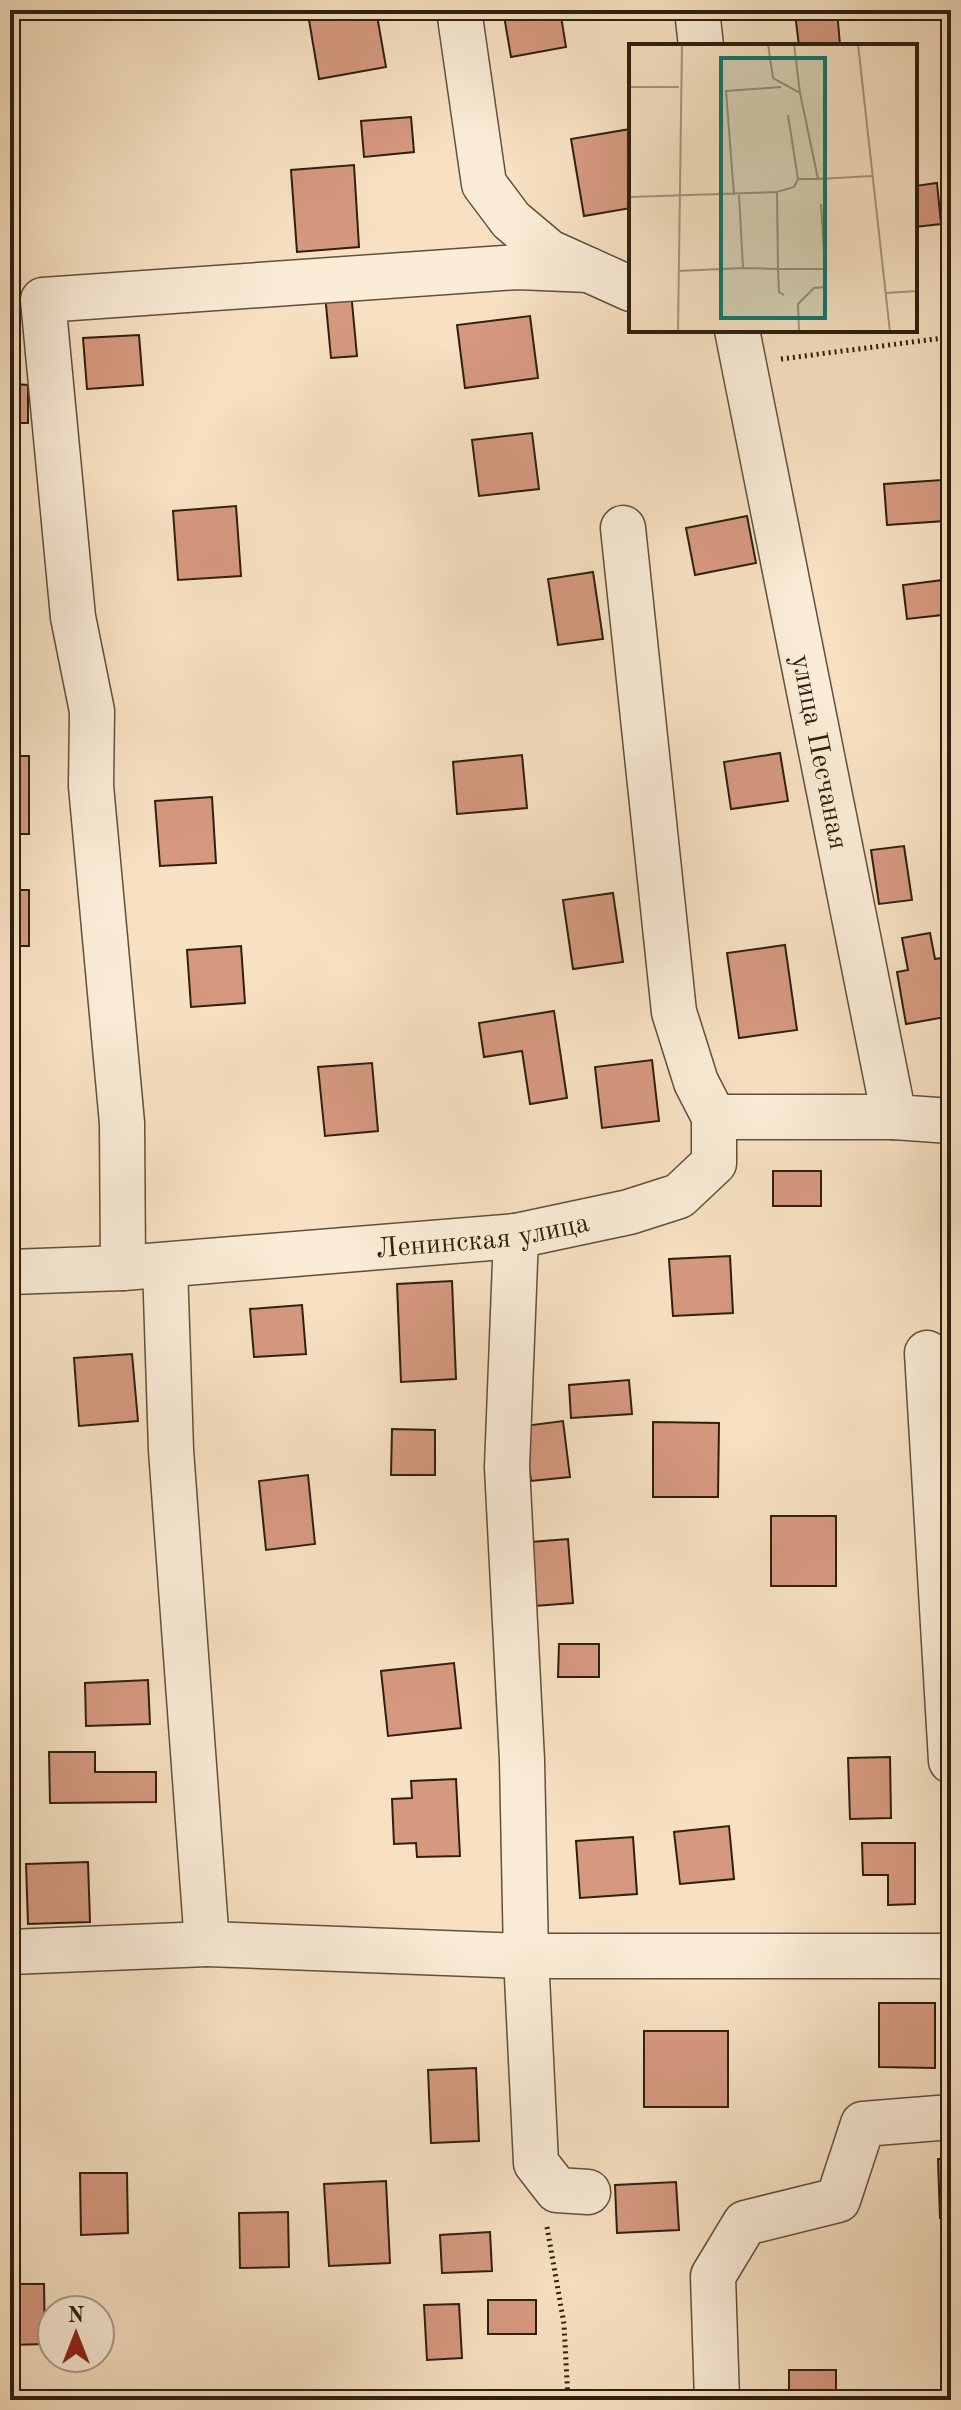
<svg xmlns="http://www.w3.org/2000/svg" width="961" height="2410" viewBox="0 0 961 2410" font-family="'Old Standard TT',serif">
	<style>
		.building { fill: #d69980; stroke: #2e200e; stroke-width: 2 }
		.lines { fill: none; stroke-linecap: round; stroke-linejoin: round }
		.minor-casing { stroke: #60503b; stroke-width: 47 }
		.path { stroke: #2e200e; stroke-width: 5; stroke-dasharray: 2 4; stroke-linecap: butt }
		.minor { stroke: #faecd7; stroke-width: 44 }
		.labels { text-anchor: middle; stroke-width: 6; stroke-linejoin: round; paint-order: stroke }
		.street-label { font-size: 28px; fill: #2e200e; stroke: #faecd7 }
		.inset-road { fill: none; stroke: #a7947a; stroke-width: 2 }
		.view { fill: #0f766e; fill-opacity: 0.15; stroke: #0f766e; stroke-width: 4 }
		.inset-edge { fill: none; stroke: #2e200e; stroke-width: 4 }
	</style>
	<rect width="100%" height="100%" fill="#f7e1c2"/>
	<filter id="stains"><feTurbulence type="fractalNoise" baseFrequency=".0025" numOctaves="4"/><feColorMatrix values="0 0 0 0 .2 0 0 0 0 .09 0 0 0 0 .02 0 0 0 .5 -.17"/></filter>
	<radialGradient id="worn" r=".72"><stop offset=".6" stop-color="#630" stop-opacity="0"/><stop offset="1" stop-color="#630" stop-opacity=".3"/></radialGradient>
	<path class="building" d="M376,10L386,67L319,79L309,20Z
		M503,10H560L566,47L511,57Z
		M837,10L840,45L799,46L795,13Z
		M411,117L414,152L364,157L361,121Z
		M630,129L631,208L584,216L571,139Z
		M354,165L359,247L297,252L291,170Z
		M937,183L941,224L915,227V186Z
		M351,292L357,356L331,358L325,294Z
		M530,316L538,378L465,388L457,325Z
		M139,335L143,385L87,389L83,338Z
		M10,348H14L13,384L28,385V423H10Z
		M532,433L539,489L479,496L472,440Z
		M942,480L945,521L887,525L884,484Z
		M236,506L241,576L178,580L173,511Z
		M747,516L756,563L695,575L686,528Z
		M10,528H12L14,585H10Z
		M593,572L603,639L558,645L548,579Z
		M951,579V614L907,619L903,585Z
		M780,753L788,801L731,809L724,762Z
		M522,755L527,808L457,814L453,762Z
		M10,756H29V834H10Z
		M212,797L216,863L160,866L155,801Z
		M904,846L912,900L879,904L871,850Z
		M10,890H29V946H10Z
		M613,893L623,962L573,969L563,900Z
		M930,933L935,959L947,957L951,981V1016L906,1024L897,972L908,970L902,938Z
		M785,945L797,1030L739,1038L727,953Z
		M241,946L245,1003L191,1007L187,950Z
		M554,1011L567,1098L530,1104L522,1051L484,1057L479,1023Z
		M652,1060L659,1121L602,1128L595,1067Z
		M372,1063L378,1131L325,1136L318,1067Z
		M773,1171H821V1206H773Z
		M730,1256L733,1313L673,1316L669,1259Z
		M452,1281L456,1379L401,1382L397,1284Z
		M302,1305L306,1354L254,1357L250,1309Z
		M132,1354L138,1421L79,1426L74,1358Z
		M629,1380L632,1414L571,1418L569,1385Z
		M563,1421L570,1477L531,1481L524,1426Z
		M653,1422L719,1423L718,1497H653Z
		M392,1429L435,1430V1475H391Z
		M308,1475L315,1544L266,1550L259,1481Z
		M771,1516H836V1586H771Z
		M568,1539L573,1603L535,1606L531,1542Z
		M559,1644H599V1677H558Z
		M454,1663L461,1728L388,1736L381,1671Z
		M148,1680L150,1724L86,1726L85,1683Z
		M49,1752H95V1772H156V1802L50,1803Z
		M890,1757L891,1818L850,1819L848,1758Z
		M456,1779L460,1856L417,1857L416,1843L394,1844L392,1799L412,1798L411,1781Z
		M729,1826L734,1879L680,1884L674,1832Z
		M633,1837L637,1894L580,1898L576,1841Z
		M862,1843H915V1904L888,1905V1875H863Z
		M88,1862L90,1922L28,1924L26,1864Z
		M879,2003H935V2068L879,2067Z
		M644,2031H728V2107H644Z
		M476,2068L479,2141L431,2143L428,2070Z
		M938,2159H951V2218H940Z
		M80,2173H127L128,2233L81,2235Z
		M386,2181L390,2263L329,2266L324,2184Z
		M676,2182L679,2230L617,2233L615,2185Z
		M288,2212L289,2267L240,2268L239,2213Z
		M490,2232L492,2271L442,2273L440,2235Z
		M10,2284H44L45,2344L10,2345Z
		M488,2300H536V2334H488Z
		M459,2304L462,2358L427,2360L424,2305Z
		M789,2370H836V2400H789Z"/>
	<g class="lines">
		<g class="minor-casing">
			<g id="minor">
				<path d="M459,10L484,184L511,220L549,252L631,289"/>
				<path d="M697,10L701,46"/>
				<path id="s1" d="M737,330L894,1117L951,1121"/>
				<path d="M623,528L674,1012L696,1082L714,1117"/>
				<path d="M123,1268L122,1123L91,786L92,711L73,617L43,300L518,267L589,270"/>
				<path id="s2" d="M10,1272L123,1268L516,1236L629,1212L679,1196L714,1163V1117H894"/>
				<path d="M927,1353L951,1761"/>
				<path d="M207,1944L526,1956L522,1760L507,1467L516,1236"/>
				<path d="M10,1952L207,1944L171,1450L165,1265"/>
				<path d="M588,2192L557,2190L536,2163L526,1956H951"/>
				<path d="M717,2400L713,2276L745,2223L838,2200L863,2124L951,2117"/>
			</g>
		</g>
		<path class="path" d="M781,359L951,337
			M547,2227L564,2324L568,2400"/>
		<use href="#minor" class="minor"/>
	</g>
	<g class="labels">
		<g class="street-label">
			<text dy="10" stroke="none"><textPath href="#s1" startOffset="430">улица Песчаная</textPath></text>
			<text dy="10" stroke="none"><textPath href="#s2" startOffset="474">Ленинская улица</textPath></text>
		</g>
	</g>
	<g transform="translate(629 44)">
		<rect width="288" height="288" fill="#f7e1c2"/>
		<path class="inset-road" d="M139,0L144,34L171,49L189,135L244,132M165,0L171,49M229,0L261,288M2,43H50M159,71L169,135M105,151L97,47L152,43M0,153L148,148L165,143L169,135H189M192,160L196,225M114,224L149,225L148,148M49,227L114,224L110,151M257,249L288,247M155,251L150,248L149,225H196V243L185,244L169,260L170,288M49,288L53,0"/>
		<path class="view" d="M92,14H196V274H92Z"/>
		<rect width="288" height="288" class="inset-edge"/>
	</g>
	<rect width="961" height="2410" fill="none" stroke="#f7e1c2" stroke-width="40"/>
	<rect x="12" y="12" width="937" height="2386" fill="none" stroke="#2e200e" stroke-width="4"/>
	<rect x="20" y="20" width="921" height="2370" fill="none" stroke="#2e200e" stroke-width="2"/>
	<g transform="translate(76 2334)"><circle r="38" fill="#faecd7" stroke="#a89a87" stroke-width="2"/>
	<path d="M0-6L14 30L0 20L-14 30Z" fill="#8f2418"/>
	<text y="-12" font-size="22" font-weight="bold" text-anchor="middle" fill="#2e200e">N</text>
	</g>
	<rect width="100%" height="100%" filter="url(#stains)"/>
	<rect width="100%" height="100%" fill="url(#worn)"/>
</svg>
